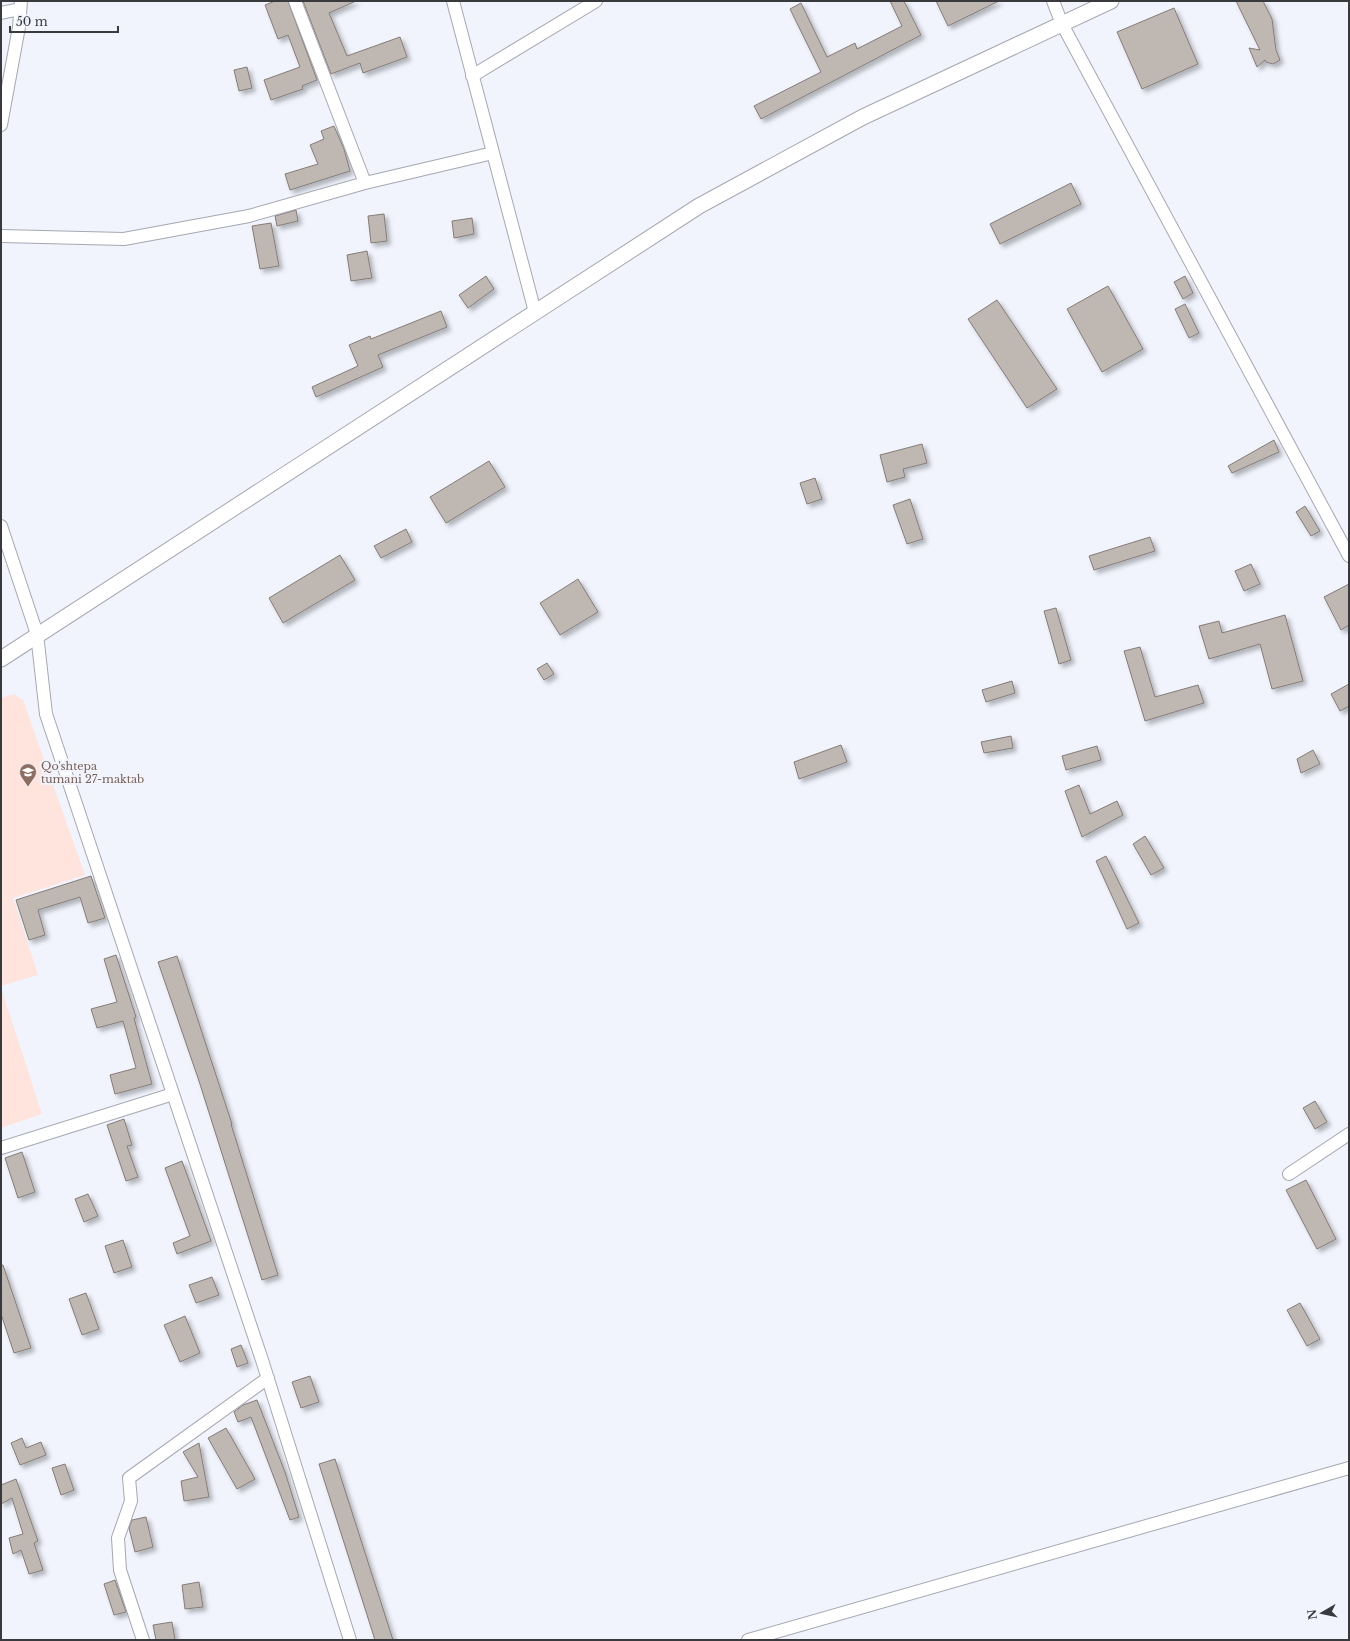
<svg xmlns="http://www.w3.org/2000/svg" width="1350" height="1641" viewBox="0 0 1350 1641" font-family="'Libre Baskerville',serif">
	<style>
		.education { fill: #fee4dc }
		.building { fill: #bfb7b1; stroke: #847c77; filter: url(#shadow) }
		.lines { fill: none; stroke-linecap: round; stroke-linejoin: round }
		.minor-casing { stroke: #a5a8b1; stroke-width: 14 }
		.tertiary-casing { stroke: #a5a8b1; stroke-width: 17 }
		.minor { stroke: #fff; stroke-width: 12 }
		.tertiary { stroke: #fff; stroke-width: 15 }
		.labels { text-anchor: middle; stroke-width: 4; stroke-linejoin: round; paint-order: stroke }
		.education-label { font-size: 11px; fill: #785e54; stroke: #f1f4fd; text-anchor: start }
	</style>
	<defs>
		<filter id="shadow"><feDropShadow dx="3.5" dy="3.5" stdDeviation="2" flood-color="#0004"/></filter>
	</defs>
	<rect width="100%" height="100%" fill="#f1f4fd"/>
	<path class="education" d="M14,694L23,700L85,875L13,898L38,975L1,986V698Z
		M1,988L42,1114L1,1128Z"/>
	<path class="building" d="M275,1H288L317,80L302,86L303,89L271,100L264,80L300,67L288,35L278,39L265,5Z
		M303,1H356L329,13L347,56L400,37L407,57L363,73L360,63L331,74Z
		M890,1H904L921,35L761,119L754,106L821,72L790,9L801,3L827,57L855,43L857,49L902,26Z
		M936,1H999L948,26Z
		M1236,1H1263L1272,19L1276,50L1280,60L1273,64L1266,62L1265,60L1257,67L1249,48L1260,50Z
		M1174,8L1198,64L1142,89L1117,32Z
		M247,67L252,88L239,91L234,70Z
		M334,126L344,149L350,171L290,190L285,174L318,164L310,145L324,139L321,131Z
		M1071,183L1081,204L1000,244L990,224Z
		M296,210L298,221L277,226L275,216Z
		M384,214L387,241L371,243L368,216Z
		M472,218L474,234L454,238L452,221Z
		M271,223L279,266L260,269L252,226Z
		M367,251L372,278L351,281L347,255Z
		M486,276L494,289L468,308L459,295Z
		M1185,276L1193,293L1183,299L1174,282Z
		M1108,286L1143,349L1102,372L1067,309Z
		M997,300L1057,389L1027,408L968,319Z
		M1185,304L1199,333L1189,338L1175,309Z
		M441,311L447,327L378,355L383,367L316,397L312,387L358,366L349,345L370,336L371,339Z
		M1274,440L1279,452L1232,473L1228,466Z
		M922,444L927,463L903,469L905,477L887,482L880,455Z
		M489,461L505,487L446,523L430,497Z
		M815,478L822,499L807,504L800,483Z
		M910,499L923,539L907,544L893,505Z
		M1305,506L1320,531L1311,536L1296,512Z
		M406,529L412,542L381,558L374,546Z
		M1150,537L1155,551L1094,570L1089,556Z
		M340,555L355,580L283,623L269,598Z
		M1251,564L1260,584L1244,591L1235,571Z
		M578,579L598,612L560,635L540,603Z
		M1349,584V625L1341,630L1324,597Z
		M1056,608L1071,660L1059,664L1044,611Z
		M1285,615L1303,681L1272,689L1260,644L1209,659L1199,626L1219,621L1222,633Z
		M1140,647L1155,697L1198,685L1204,703L1145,721L1124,651Z
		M547,663L554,674L544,680L537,669Z
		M1012,681L1015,693L986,702L982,690Z
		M1349,684V706L1340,711L1331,694Z
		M1011,736L1013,748L984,753L981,742Z
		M841,745L847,762L799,779L794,762Z
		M1097,746L1101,760L1066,770L1062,756Z
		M1313,750L1320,764L1301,773L1297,759Z
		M1079,785L1090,814L1117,801L1123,815L1082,837L1065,791Z
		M1145,836L1164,868L1151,875L1133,844Z
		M1106,856L1139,923L1127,929L1096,861Z
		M91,876L105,918L88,923L80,897L38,910L45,935L29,940L16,900Z
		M116,955L136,1017L134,1018L152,1084L115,1094L110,1075L136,1068L123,1021L97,1028L91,1009L117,1002L104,959Z
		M177,956L232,1124H231L278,1275L262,1280L199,1081L158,962Z
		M1315,1101L1327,1122L1315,1129L1303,1108Z
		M124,1119L132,1145L127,1146L138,1177L126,1181L107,1125Z
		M22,1152L35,1192L18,1198L5,1158Z
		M182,1161L211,1241L177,1254L173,1243L190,1236L165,1168Z
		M1306,1180L1336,1239L1317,1249L1286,1190Z
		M88,1194L98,1216L84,1222L75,1199Z
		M123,1240L132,1267L114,1273L105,1246Z
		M1,1265H3L31,1348L14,1353L1,1314Z
		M212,1277L219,1295L196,1303L189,1285Z
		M86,1293L99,1329L82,1335L69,1299Z
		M1300,1303L1320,1339L1307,1346L1287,1310Z
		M185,1316L200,1353L180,1362L164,1325Z
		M241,1345L248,1363L237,1367L231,1349Z
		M310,1376L319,1402L301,1408L292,1382Z
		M257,1400L285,1472L299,1517L290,1520L251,1417L238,1422L234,1412L243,1405Z
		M226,1428L255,1479L237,1489L208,1438Z
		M22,1438L26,1448L41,1442L46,1455L20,1465L11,1443Z
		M199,1443L209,1497L184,1501L181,1481L198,1477L183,1452Z
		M335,1459L393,1640H375L319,1464Z
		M65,1464L74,1490L61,1495L52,1468Z
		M16,1479L38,1541L34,1543L43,1570L29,1574L21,1550L13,1554L9,1538L23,1534L12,1498L1,1504V1485Z
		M146,1517L153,1547L135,1552L129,1528L132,1520Z
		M115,1580L126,1612L114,1615L104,1584Z
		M199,1582L203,1607L185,1609L182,1585Z
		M172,1622L175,1640H156L153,1625Z"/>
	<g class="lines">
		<g class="minor-casing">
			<path id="minor" d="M295,1L365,183
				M453,1L535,312
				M1053,1L1062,24L1349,556
				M1,13L20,9
				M472,76L596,1
				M1,125L19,27L21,1
				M1,236L124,239L249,216L365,183L493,153
				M1,526L37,634L46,714L262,1360L350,1640
				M1,1148L173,1094
				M1289,1174L1349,1134
				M143,1640L120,1570L118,1538L131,1501L129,1478L268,1378
				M748,1640L1349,1468"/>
		</g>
		<g class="tertiary-casing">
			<path id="tertiary" d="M1,659L699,206L863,117L1111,1"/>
		</g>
		<use href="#minor" class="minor"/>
		<use href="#tertiary" class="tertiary"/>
	</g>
	<defs>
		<g id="school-pin" transform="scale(0.9)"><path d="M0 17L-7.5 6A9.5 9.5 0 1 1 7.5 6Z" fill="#8d6e63" stroke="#f1f4fd"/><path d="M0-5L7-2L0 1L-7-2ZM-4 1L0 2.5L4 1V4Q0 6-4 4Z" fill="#fff"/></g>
	</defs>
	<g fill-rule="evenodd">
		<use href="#school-pin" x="28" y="772"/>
	</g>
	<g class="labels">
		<g class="education-label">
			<text x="41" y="770">Qo'shtepa<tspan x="41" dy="13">tumani 27-maktab</tspan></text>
		</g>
	</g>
	<rect width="1350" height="1641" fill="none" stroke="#393a3e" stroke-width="4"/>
	<g transform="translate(1322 1613) rotate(261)" stroke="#f1f4fd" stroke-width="3" paint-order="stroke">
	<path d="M0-3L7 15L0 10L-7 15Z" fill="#393a3e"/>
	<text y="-6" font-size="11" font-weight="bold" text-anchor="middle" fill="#393a3e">N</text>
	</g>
	<path d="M10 26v6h108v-6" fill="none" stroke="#393a3e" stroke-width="2"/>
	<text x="16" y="26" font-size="12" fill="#393a3e" stroke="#f1f4fd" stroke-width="3" paint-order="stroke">50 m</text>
</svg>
